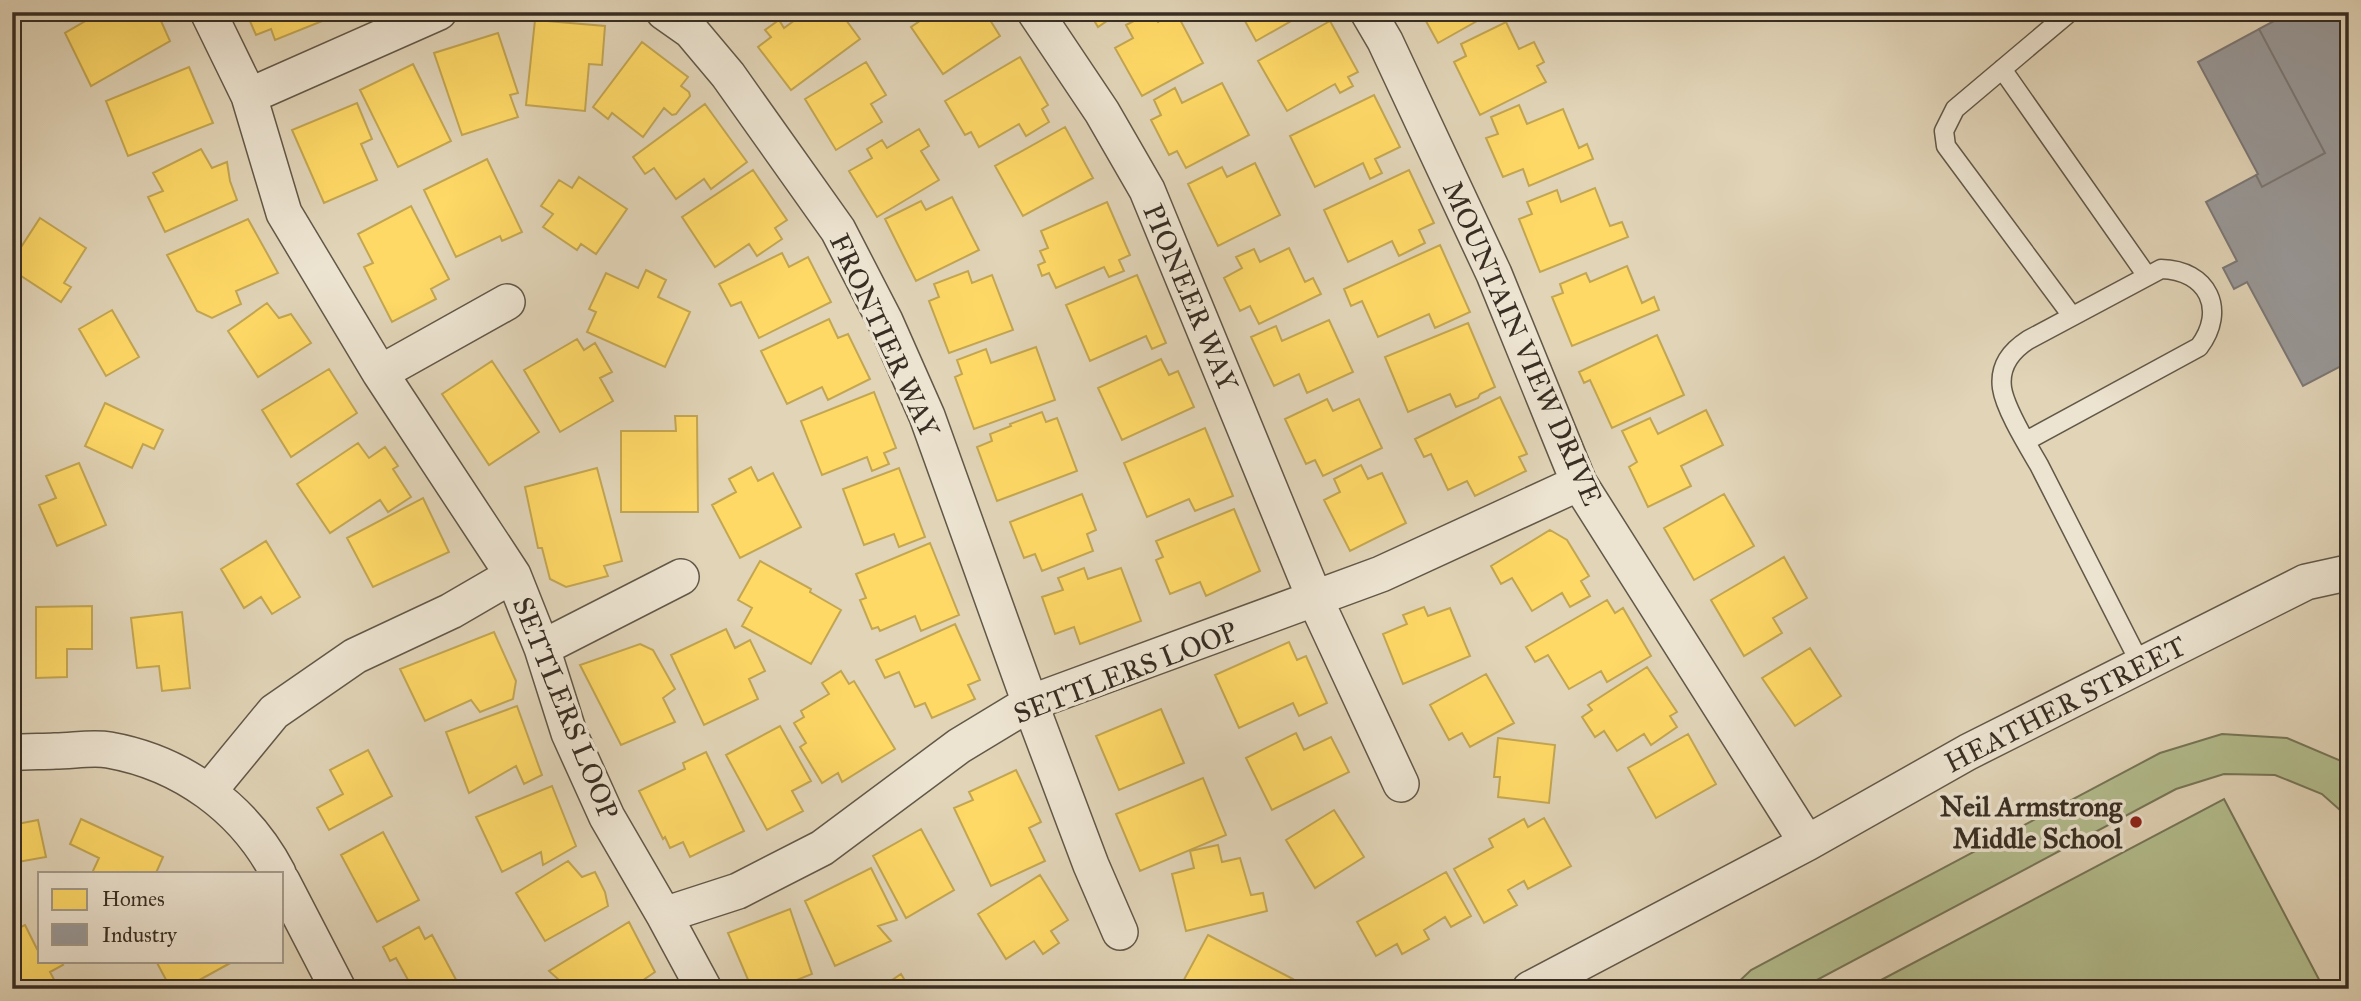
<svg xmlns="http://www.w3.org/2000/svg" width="2361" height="1001" viewBox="0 0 2361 1001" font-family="'IM FELL Great Primer',serif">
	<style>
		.green { fill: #b3bd8e; stroke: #767658; stroke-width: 2 }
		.homes { fill: #ffd966; stroke: #c3a652; stroke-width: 2 }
		.industry { fill: #999; stroke: #7c7976; stroke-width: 2 }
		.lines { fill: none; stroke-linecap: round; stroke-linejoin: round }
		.lane-casing { stroke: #625848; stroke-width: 21 }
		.street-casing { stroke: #625848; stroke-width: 38 }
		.lane { stroke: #ece3d0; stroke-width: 18 }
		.street { stroke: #ece3d0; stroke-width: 35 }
		.poi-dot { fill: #8f2418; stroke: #ece3d0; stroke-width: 2.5 }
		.labels { text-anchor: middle; stroke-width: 7; stroke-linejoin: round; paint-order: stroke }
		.street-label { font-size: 28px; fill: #382e23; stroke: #ece3d0 }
		.poi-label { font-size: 28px; font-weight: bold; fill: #382e23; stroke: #ece3d0; text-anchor: end }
	</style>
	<rect width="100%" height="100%" fill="#e1d4b7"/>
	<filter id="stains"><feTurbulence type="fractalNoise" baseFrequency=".00286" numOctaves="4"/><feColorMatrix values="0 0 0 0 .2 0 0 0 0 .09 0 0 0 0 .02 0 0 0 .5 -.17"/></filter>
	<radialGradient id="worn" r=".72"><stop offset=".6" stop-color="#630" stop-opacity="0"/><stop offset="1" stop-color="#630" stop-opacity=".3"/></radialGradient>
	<path class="green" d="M2222,734L2287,738L2346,763L2349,766V818L2322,794L2275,775L2224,774L2176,789L1800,989H1731L1751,970L2160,753Z
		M2224,799L2324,989H1864Z"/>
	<path class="homes" d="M101,12H157L170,41L91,86L65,33Z
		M246,12H328L330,18L275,40L271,29L256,35Z
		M806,12H840L860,39L791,90L758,47L771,37L765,30L779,20L784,28Z
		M933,12H985L1000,36L943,74L911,27Z
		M1089,12H1120L1098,27Z
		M1151,12L1158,22L1176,12L1203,63L1142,96L1115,48L1133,38L1126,25Z
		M1240,12H1307L1256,41Z
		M1421,12H1493L1438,43Z
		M535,20L605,26L602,65L589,64L585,111L526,105Z
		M1330,21L1358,72L1348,77L1353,86L1340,93L1335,84L1287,111L1258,61Z
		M1506,22L1519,49L1534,42L1544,62L1537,66L1546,82L1480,115L1454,62L1466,56L1461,44Z
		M498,33L518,93L510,95L518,117L462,135L434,53Z
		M642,42L688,77L681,86L689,92L690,96L676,114L672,115L664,108L643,137L612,113L608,119L593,107Z
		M1020,57L1048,105L1042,109L1049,122L1026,136L1019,124L979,147L971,132L965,135L945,101Z
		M866,62L886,95L871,104L882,122L836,150L805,99Z
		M413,64L451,141L398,167L360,90Z
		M189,67L213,123L128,156L106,101Z
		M1222,83L1249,135L1186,168L1177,151L1169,155L1151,120L1161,115L1154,100L1175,88L1182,103Z
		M1374,95L1400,147L1375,159L1382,173L1370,179L1363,163L1315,187L1290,136Z
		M357,103L372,139L361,144L377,180L324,203L292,130Z
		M705,104L747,162L711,189L704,179L676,199L654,168L645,174L633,157Z
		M1519,105L1527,124L1563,109L1579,148L1587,144L1593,159L1529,186L1523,169L1503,177L1486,138L1498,134L1491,117Z
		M1065,127L1093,178L1023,216L995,166Z
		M919,129L929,146L921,151L939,180L877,217L849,171L872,158L867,149L882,140L887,148Z
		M201,149L212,168L227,162L230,181L237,200L165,232L148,197L163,191L153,173Z
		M487,159L522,232L502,241L500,236L456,257L424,190Z
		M1255,163L1280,215L1218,246L1188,184L1222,167L1227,177Z
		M753,170L787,220L775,228L782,239L757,256L749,244L715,267L682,217Z
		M1409,170L1434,223L1419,230L1425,243L1399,256L1392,241L1348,262L1324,210Z
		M579,177L627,209L596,254L581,244L577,250L543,227L553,214L541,206L559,180L572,188Z
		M1595,188L1610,226L1622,222L1628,237L1540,272L1519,219L1532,214L1527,202L1557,190L1561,202Z
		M952,197L979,250L916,281L885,219L921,201L926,210Z
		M1107,202L1130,255L1119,260L1124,271L1109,277L1104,267L1056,288L1049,273L1042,276L1038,265L1045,262L1040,251L1048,248L1041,231Z
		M411,206L449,279L431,289L436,299L392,322L364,267L373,263L358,234Z
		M40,218L86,248L64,283L71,287L61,302L12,270V261Z
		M248,219L278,273L236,291L241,304L212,318L197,311L167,255Z
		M1440,245L1470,312L1435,328L1429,314L1378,337L1362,301L1351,306L1344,289Z
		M1289,248L1305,282L1313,278L1321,294L1259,324L1250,306L1240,311L1224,278L1242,268L1236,257L1254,249L1260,262Z
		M782,253L789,267L808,257L831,302L759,338L741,302L731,306L719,284Z
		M1627,266L1642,303L1654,297L1659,310L1572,346L1552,297L1563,293L1560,284L1586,273L1590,282Z
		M646,270L666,280L658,297L690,312L665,367L587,332L596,312L589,309L606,273L638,288Z
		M968,271L972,283L992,275L1013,330L949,353L929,301L939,297L934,284Z
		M1137,275L1166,343L1152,349L1146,336L1090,361L1066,305Z
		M267,303L279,318L291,314L311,343L258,377L228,331Z
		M112,310L139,357L106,376L79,329Z
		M829,319L838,338L848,334L870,379L828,400L822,387L787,404L761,351Z
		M1329,320L1353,372L1307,393L1299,374L1274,386L1251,337L1276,326L1282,341Z
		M1468,323L1495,387L1480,394L1478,398L1456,407L1450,394L1408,412L1385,357Z
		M1657,335L1684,395L1612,428L1590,380L1584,383L1579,372Z
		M577,339L584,350L595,343L612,372L600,378L613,401L560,432L524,370Z
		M1036,347L1055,400L974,429L955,377L962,374L957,360L986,349L991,363Z
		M1161,359L1169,375L1178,371L1194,407L1122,440L1098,388Z
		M492,361L539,432L489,465L442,394Z
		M329,369L357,413L291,457L262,410Z
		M874,392L896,448L884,453L889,464L872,471L867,457L822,475L801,421Z
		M1500,397L1527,454L1519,457L1526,471L1475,496L1467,481L1448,490L1431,454L1424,457L1415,439Z
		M1327,399L1333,411L1359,399L1382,448L1323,476L1315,460L1306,464L1285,419Z
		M105,403L163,430L154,449L143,444L132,468L85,446Z
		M1706,410L1723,445L1681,466L1691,486L1648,507L1629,467L1637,462L1622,431L1650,418L1658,434Z
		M1042,412L1046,422L1057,418L1077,471L997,501L977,447L992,441L990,434L1011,426L1010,424Z
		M675,416H697L698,512H621V431H676Z
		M1205,428L1233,496L1195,511L1189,499L1147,517L1124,463Z
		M358,443L369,458L385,447L398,466L393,469L411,497L388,512L380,500L330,533L297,484Z
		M79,463L106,525L57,546L39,505L56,498L46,476Z
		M1361,465L1368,479L1382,473L1406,523L1350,551L1324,500L1340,492L1334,479Z
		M751,467L758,481L773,473L801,527L740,558L712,505L736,492L729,479Z
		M597,468L622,561L604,566L608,576L566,587L550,579L542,548H538L525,487Z
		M899,468L925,537L899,547L894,534L864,545L843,489Z
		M1082,494L1096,530L1087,534L1093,551L1042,571L1035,554L1024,558L1010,522Z
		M1724,494L1754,546L1694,580L1664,528Z
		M423,498L449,552L373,587L347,538Z
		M1234,509L1260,571L1206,596L1200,582L1170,594L1156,560L1163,557L1156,541Z
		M1550,530L1567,540L1589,576L1581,581L1590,596L1570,607L1562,593L1532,611L1512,578L1501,584L1491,566Z
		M266,541L300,597L272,614L261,597L244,608L221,569Z
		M930,543L959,615L921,631L915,616L880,631L878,627L872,629L860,600L866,598L856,574Z
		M1784,557L1807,598L1773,618L1782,633L1744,656L1711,600Z
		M760,561L811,589L810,592L841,610L811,664L742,626L752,608L738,600Z
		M1084,568L1088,579L1121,568L1141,621L1080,644L1074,627L1055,634L1042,597L1063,590L1058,578Z
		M1607,600L1615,613L1623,608L1651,656L1607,682L1601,671L1569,689L1548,655L1535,662L1526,647Z
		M92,606V649H67V677L36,678V607Z
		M1424,607L1428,616L1450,608L1470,656L1403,684L1383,634L1407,624L1403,615Z
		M182,612L190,688L162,691L159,666L137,668L131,618Z
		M955,624L980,680L968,685L975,699L932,718L925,703L915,707L899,672L885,678L876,660Z
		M726,629L735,648L750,640L765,671L749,679L758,699L704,725L671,655Z
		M494,632L516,681L513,699L480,712L471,700L425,721L400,669Z
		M1289,642L1297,660L1306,656L1327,703L1299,716L1293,703L1239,728L1215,675Z
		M640,644L653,650L675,689L663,698L675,722L621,745L580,665Z
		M1810,648L1841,696L1795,726L1762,678Z
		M1647,667L1677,712L1670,716L1677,727L1651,745L1644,734L1617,751L1604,731L1595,737L1582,717L1592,710L1588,705Z
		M841,671L849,684L854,681L895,749L842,782L838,773L822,783L800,747L806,743L794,723L804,717L801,711L829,694L822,683Z
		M1486,674L1514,723L1470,747L1462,733L1449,740L1430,705Z
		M517,706L542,775L524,784L516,766L469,793L446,732Z
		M1161,709L1184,763L1119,790L1096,736Z
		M780,726L811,781L792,791L803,811L767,830L726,755Z
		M1296,733L1304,750L1331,737L1349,772L1272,810L1246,758Z
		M1688,734L1716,784L1656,818L1628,768Z
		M1498,738L1555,745L1549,803L1498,797L1500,777H1494Z
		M368,750L392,796L329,830L317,808L343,794L330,770Z
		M706,752L744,831L690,857L683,842L670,848L665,837L663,839L639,791L685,769L683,763Z
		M1016,770L1041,822L1029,828L1045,861L991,886L954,808L973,800L969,792Z
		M1203,778L1226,835L1140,871L1116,814Z
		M552,786L576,846L543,865L541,852L502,872L476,817Z
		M1334,810L1364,857L1315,888L1286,840Z
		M1544,818L1571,866L1528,889L1524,881L1508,890L1517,905L1484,923L1454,869L1493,847L1489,839L1524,819L1528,827Z
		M81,819L163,857L156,873H92L99,858L70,844Z
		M38,820L46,857L12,863V825Z
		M921,829L954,890L906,918L873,856Z
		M383,832L419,900L377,922L341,855Z
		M1218,845L1222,862L1240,858L1251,895L1263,893L1267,911L1186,931L1172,874L1194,868L1190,851Z
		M568,861L582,877L595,872L605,892L608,906L545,941L516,893Z
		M871,868L897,920L878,926L891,941L835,966L805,901Z
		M1446,872L1471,916L1451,927L1445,917L1424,930L1429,939L1402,954L1397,944L1376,956L1357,922Z
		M1040,875L1068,920L1051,931L1059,943L1043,954L1034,941L1006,959L978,914Z
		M790,909L812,974L774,989H752L728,933Z
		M629,922L655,972L630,989H569L549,971Z
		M25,925L37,949L40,947V961H60L63,965L50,972L59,989H17L12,981V931Z
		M419,927L425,939L432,935L461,989H413L396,958L390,961L383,947Z
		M1208,935L1293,979L1288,989H1184L1180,987Z
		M156,961H234L183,989H171Z
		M901,974L910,989H879Z"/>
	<path class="industry" d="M2291,12H2349V362L2303,386L2247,282L2234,289L2223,268L2237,261L2206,202L2256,175L2262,187L2325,153L2259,29Z
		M2259,29L2325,153L2262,187L2256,175L2258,174L2198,62Z"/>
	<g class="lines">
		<g class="lane-casing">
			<path id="lane" d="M2070,12L1955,109L1944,131L1946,146L2072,316
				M2002,69L2147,276
				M2026,441L2199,347C2227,310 2208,270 2161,269L2028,340C2011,351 1999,366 2002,388C2005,409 2028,446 2039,465C2073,532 2107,599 2141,665"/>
		</g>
		<g class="street-casing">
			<path id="street" d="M208,12L249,96L284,213L380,373L513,575L542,648L569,733L607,817L664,915L738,891L822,848L959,746L1030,703L1381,574L1579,483
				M664,12L691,31L728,75L838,230L885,321L927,416L1030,703L1091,865L1120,932
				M1035,12L1102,112L1147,190L1315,599L1401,784
				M1368,12L1385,41L1494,274L1579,483L1807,843
				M249,96L439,12
				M380,373L507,302
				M542,648L681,577
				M12,753C26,751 41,752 55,751C72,751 93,747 109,750C182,763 244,808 278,873
				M209,791L274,712L355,656L451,611L513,575
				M282,881L338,989
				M664,915L704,989
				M1530,989L1807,843L1968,752L2306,582L2347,573L2349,576"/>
		</g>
		<use href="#lane" class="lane"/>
		<use href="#street" class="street"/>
	</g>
	<circle class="poi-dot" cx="2136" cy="822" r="7"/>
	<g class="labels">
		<g class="street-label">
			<text transform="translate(1191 297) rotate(67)" y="10">PIONEER WAY</text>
			<text transform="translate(885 335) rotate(65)" y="10">FRONTIER WAY</text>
			<text transform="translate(1523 343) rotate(66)" y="10">MOUNTAIN VIEW DRIVE</text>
			<text transform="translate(1125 672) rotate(-21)" y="10">SETTLERS LOOP</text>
			<text transform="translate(2065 704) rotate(-27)" y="10">HEATHER STREET</text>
			<text transform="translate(566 708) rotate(68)" y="10">SETTLERS LOOP</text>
		</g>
		<g class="poi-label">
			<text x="2122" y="816">Neil Armstrong<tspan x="2122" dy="32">Middle School</tspan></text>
		</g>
	</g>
	<rect width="2361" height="1001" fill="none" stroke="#e1d4b7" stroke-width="42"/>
	<rect x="14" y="14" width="2333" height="973" fill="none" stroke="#382e23" stroke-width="3.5"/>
	<rect x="21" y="21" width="2319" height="959" fill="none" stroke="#382e23" stroke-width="2"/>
	<rect x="38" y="872" width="245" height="91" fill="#ece3d0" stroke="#a49b8b" stroke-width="2"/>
	<rect x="52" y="889" width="35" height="21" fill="#ffd966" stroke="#a49b8b" stroke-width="2"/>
	<text x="102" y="906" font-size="21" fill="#382e23">Homes</text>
	<rect x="52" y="924" width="35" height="21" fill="#999999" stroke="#a49b8b" stroke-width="2"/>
	<text x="102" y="942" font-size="21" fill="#382e23">Industry</text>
	<rect width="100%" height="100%" filter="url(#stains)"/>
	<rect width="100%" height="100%" fill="url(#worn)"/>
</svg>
